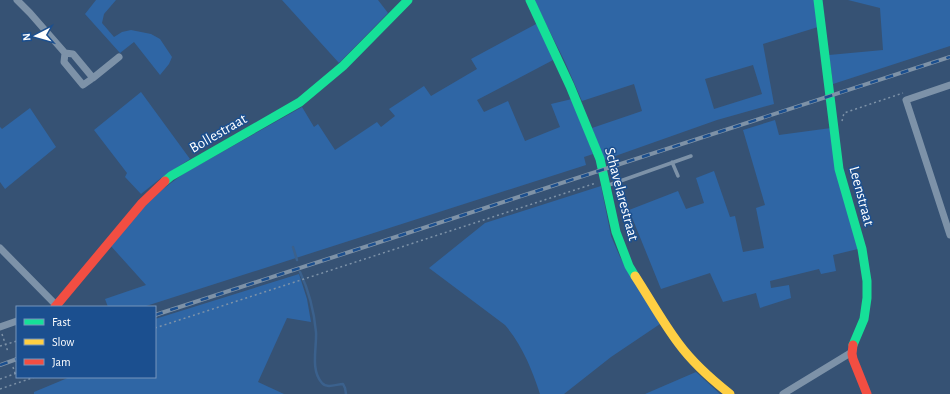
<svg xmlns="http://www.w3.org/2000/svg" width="950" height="394" viewBox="0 0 950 394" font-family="'Alegreya Sans',sans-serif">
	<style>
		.green { fill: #2f66a5; fill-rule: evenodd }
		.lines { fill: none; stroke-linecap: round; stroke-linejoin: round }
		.stream { stroke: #3b618d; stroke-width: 2.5 }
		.path { stroke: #7d92a8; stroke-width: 1.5; stroke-dasharray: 2 3; stroke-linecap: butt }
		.lane { stroke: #7d92a8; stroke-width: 3.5 }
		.street { stroke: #7d92a8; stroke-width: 7 }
		.fast { stroke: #16e098; stroke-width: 9 }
		.slow { stroke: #ffcf43; stroke-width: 9 }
		.jam { stroke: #f24e42; stroke-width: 9 }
		.rail-casing { stroke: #7e92a7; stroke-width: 4 }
		.rail { stroke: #1b4f8f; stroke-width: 2.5; stroke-dasharray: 8; stroke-linecap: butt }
		.labels { text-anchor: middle; stroke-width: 3; stroke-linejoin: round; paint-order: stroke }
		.street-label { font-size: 15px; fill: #fff; stroke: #1b4f8f }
	</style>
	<rect width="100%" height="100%" fill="#365274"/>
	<path class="green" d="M96,0H116L104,14L102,23L114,37L122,32L131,30L151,34L160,39L172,57L169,64L160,75L134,42L120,53L85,14Z
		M282,0H378L388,13L339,63Z
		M534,0H815L818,27L763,44L774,104L717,120L604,160L592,128L642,111L634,84L582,101L565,62ZM753,65L762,94L714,109L705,79Z
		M848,0H950V46L833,84L829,55L883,50L880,8Z
		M538,23L555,59L477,100L484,112L508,101L525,141L560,127L551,104L572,99L593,154L584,157L586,165L143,307H108L105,299L146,285L110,245L133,217L163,189L183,174L302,107L314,127L318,124L335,150L377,122L381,127L395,116L389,109L424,86L431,96L477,69L471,59Z
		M141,92L190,159L161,178L141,194L125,177L127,173L94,130Z
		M30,108L56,147L5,189L0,182V127L2,129Z
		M775,120L779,135L831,128L858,249L833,255L836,271L821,274L819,269L770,281L771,288L789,285L791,298L760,308L756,293L723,302L710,273L661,289L629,210L678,191L686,209L704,203L696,178L714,171L730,217L735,216L743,252L764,248L756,208L765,205L743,130Z
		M601,186L611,236L620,257L660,324L611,357L564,394H540C532,369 522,345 505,325L429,268L485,223Z
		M299,274L307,299L311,322L287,318L258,382L284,394H34V392L70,377H155V319Z
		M696,372L720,394H645Z"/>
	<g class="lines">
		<path class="stream" d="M293,247L297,260
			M300,272C309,291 314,311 316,332C317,347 310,370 322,383C327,389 337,384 343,384L345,388L346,394"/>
		<path class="path" d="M842,121L844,113L903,93
			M155,328L596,183
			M2,334L8,352
			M0,346L17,341
			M13,367L15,373
			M0,379L17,373
			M0,389L35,377"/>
		<path class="lane" d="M672,162L678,176
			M607,184L609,185L691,156"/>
		<path class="street" d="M17,0L30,13L65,53L73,54L93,78L83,85L64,62L65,53
			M93,78L119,57
			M950,85L906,100L950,235
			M0,248L57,306
			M0,327L17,321
			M783,394L852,352"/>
		<path class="fast" d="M530,0L570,86L600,159L616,232L629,266L635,276
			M818,0L839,169L862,249L867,281V298L864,319L853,345
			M165,181L171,176L300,102L343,66L408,0"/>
		<path class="slow" d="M635,276C650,299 663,323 679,344C693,363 711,379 730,394"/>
		<path class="jam" d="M55,307L142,203L165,181
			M853,345L852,354L853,359L867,394"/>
		<g class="rail-casing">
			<path id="rail" d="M155,315L950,57
				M0,365L17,359"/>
		</g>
		<use href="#rail" class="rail"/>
	</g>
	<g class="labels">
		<g class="street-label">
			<text transform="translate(218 133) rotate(-30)" y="5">Bollestraat</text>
			<text transform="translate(622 194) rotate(75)" y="5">Schavelarestraat</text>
			<text transform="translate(862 196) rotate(75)" y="5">Leenstraat</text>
		</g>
	</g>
	<rect x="16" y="306" width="140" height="72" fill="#1b4f8f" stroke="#7695bc"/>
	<rect x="24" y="319" width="20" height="6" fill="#16e098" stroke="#7695bc"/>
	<text x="52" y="326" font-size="12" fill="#ffffff">Fast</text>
	<rect x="24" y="339" width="20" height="6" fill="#ffcf43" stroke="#7695bc"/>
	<text x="52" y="346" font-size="12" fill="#ffffff">Slow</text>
	<rect x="24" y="359" width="20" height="6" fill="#f24e42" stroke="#7695bc"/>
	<text x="52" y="366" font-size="12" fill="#ffffff">Jam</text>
	<g transform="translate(36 36) rotate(264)" stroke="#1b4f8f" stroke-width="3" paint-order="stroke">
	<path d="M0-3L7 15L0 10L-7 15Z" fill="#ffffff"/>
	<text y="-6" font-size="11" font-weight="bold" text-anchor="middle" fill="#ffffff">N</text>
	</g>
</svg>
